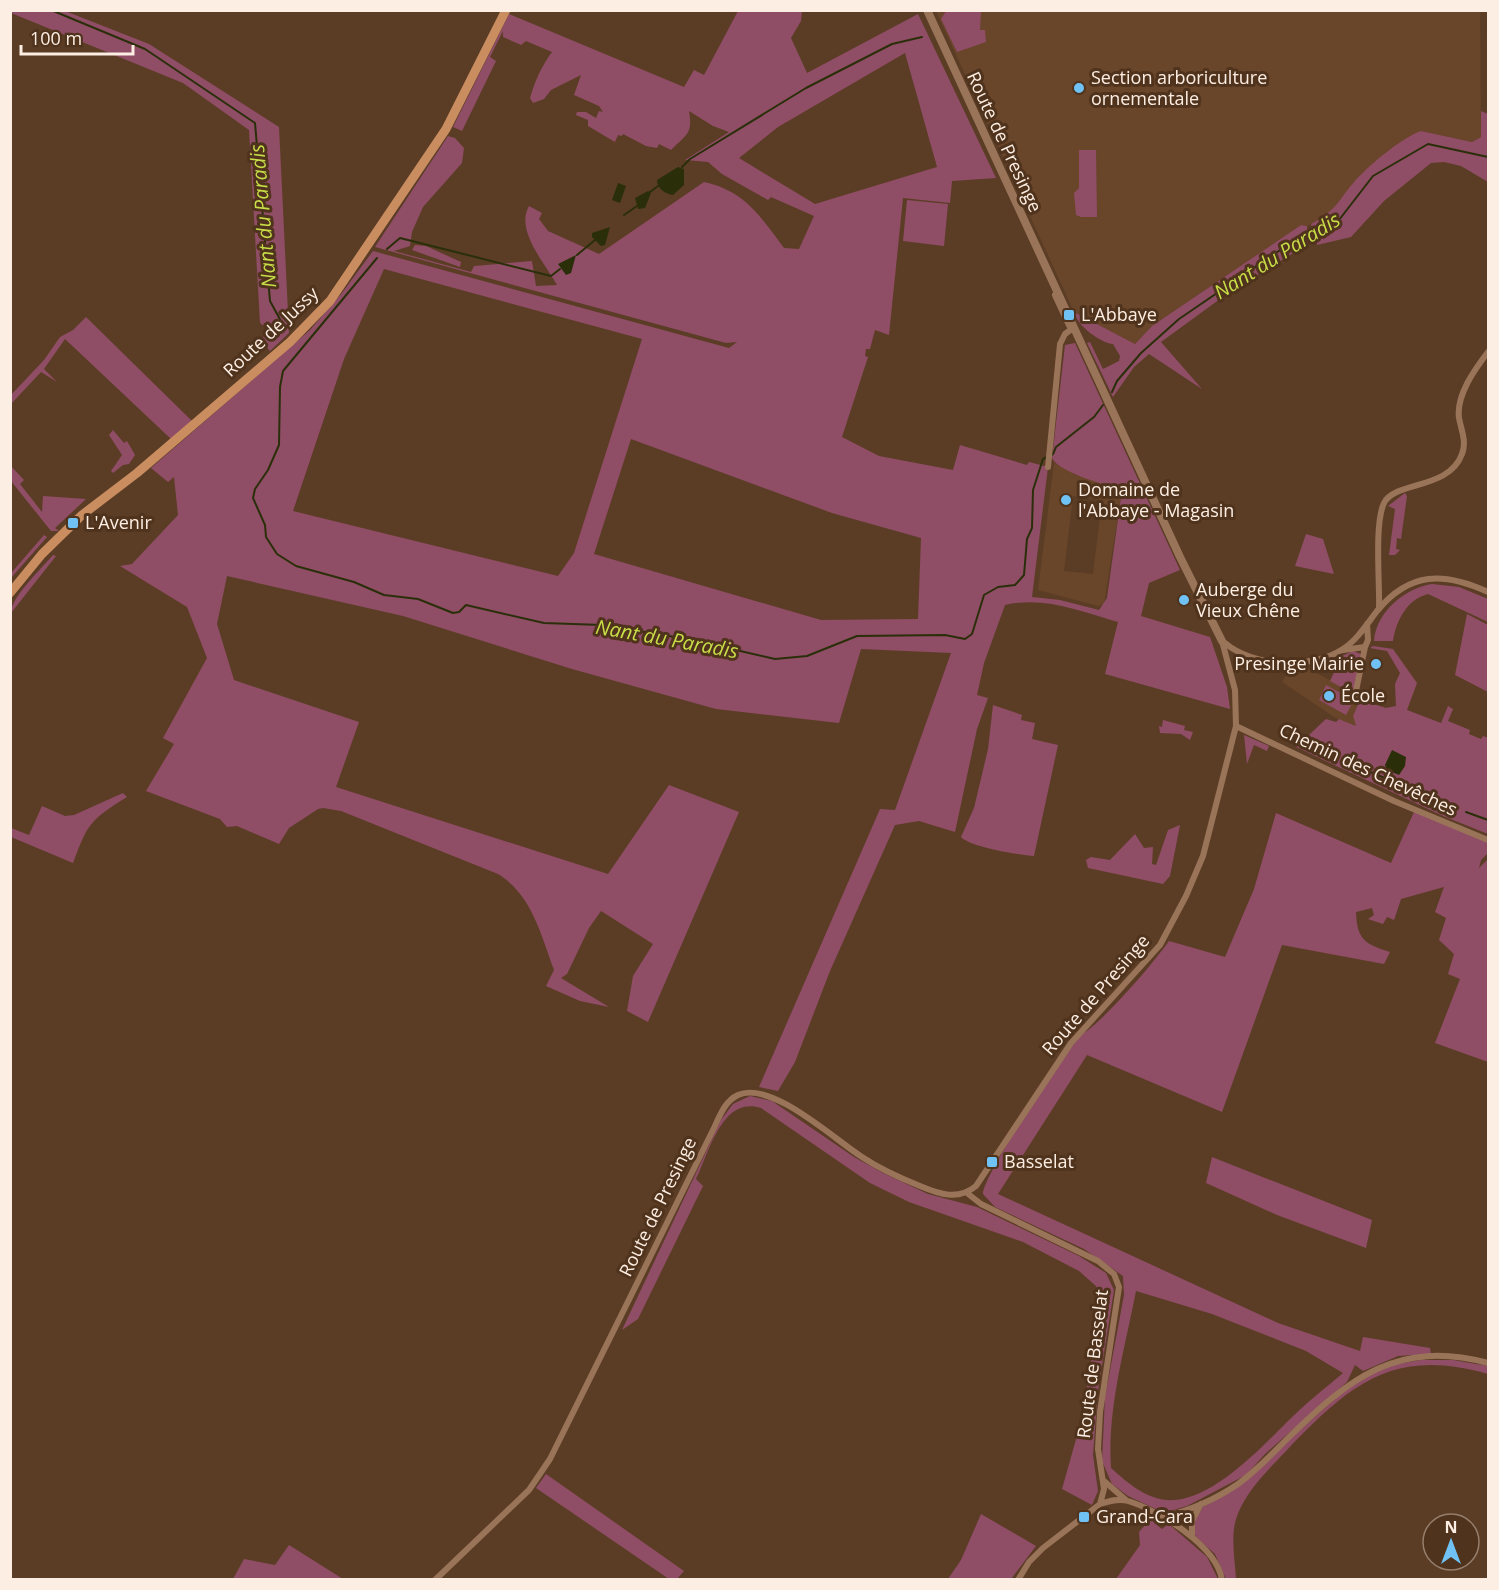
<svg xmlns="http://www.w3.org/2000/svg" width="1499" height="1590" viewBox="0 0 1499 1590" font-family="'Open Sans',sans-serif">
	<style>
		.built { fill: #69452a; fill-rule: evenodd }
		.green { fill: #904d66; fill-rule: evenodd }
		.water { fill: #2a2f0a }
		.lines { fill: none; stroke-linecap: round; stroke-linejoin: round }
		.stream { stroke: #2a2f0a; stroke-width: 2 }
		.minor { stroke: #9a7458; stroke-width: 6 }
		.tertiary { stroke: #9a7458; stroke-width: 8 }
		.secondary { stroke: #c98d60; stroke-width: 9 }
		.poi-dot { fill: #70c2f4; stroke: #50331c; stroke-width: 2 }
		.labels { text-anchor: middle; stroke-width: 6; stroke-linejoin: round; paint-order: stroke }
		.poi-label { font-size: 18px; fill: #fdeee3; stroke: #50331c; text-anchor: start }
		.street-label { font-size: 18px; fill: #fdeee3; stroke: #50331c }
		.water-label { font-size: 20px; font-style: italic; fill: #c8de49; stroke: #50331c }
	</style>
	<rect width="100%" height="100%" fill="#5b3d26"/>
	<path class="built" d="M936,11H1480L1481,137L1472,142L1421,131L1353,183L1340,204L1327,216L1307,226L1301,225L1152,326L1135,344L1074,312Z
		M1054,463L1122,490L1104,604L1098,606L1038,590ZM1073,496L1102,500L1093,574L1064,571Z
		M1304,666L1353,693L1352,699L1359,702L1353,716L1356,726L1334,717L1282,682L1290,668Z"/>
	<path class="green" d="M10,11H65L149,44L279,127L289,333L270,351L261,340L269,330L260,323L249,130L183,83L11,13Z
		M738,11H802L801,21L791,38L807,73L918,14L996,178L952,181L950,203L903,198L889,335L875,330L870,349H866L865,356L868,357L842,437L879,456L953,470L960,445L1027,465L1029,462L1048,467L1032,597L1060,600L1099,610L1107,598L1122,490C1106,485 1058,472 1052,458L1065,345L1075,343L1180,570L1149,583L1141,616L1210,637L1227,687L1230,709L1105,674L1118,622C1080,611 1044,596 1005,605L984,663L977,695L988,698L977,729L955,832L919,821L895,825L830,971L795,1062L778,1091L759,1087L880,809L895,810L951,653L861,649L839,723L716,709L572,669L403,616L227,576L217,624L234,680L359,722L336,787L608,874L669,785L739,812L648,1022L627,1011L633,976L653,944L601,911L589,928L567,974L561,978L609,1007L580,1001L546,986L554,970C541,935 532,895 498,874L341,811L323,808L318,809L289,828L279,844L237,826L227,827L220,819L146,791L174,744L163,738L207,658L187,607L120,566L132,564L178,515L174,477L168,482L151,468L310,330L342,293L373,251L729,348L737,342L726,343L375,247L448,136L455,138L464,148L462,163L423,207L412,232L410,246L394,251L471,272L474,266L532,261L536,286L557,285C545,263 515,231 529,206L542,213L539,219L548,231L599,254L704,182C745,191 760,216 784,248L799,249L814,216L771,197L768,200L722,174L708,162L685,160L729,132L713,126L689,111C693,134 687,134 671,150L659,144L657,148L646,146L623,134L622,136L618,135L615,142L588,126V120L576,115L577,112H586L596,118L599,111L603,112L599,106L574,95L581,75L551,90L544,99L533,103L530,98C535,81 541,67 552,52L526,41L521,45L503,37V31L490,57L496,61L462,131L453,127L509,14L684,87L694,70L704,75ZM905,53L937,167L815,204L739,158L778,127ZM384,269L642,339L574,553L558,576L293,511L344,359ZM631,439L832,513L921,538L918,619L821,620L594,554Z
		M946,11L997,10V11L981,12L980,30H985L986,42L957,52L941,19Z
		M1481,111L1488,114V182L1461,166L1444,162L1431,163L1384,201L1351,237L1317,245L1311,224C1337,210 1337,202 1354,182C1368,166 1401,138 1421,131L1472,142L1481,137Z
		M1079,150H1096L1097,217H1081L1076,215L1074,193L1079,188Z
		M907,200L948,204L944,246L903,241Z
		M1301,225L1307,226L1309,242L1306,245L1224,296L1161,342L1202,389L1149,354L1134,367L1113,397L1087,343L1090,342L1103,369L1119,361L1120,356L1113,344C1101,343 1077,326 1074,312L1135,344L1152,326Z
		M415,245L426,246L461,262L460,267L412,250Z
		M86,317L192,421L171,439L65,339L44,369L57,382L41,372L11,404V395L44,360L60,337L73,330Z
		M113,430L124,443L127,441L135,455L129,464L123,465L113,473L111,471L122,455L109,435Z
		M10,465L24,480L20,484L42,512L43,496L86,499L55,528L59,531H51L11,481Z
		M1405,493L1407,496L1401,539L1397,538L1396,549L1400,550L1395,555H1389L1395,509L1388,506Z
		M1306,534L1323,539L1334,574L1295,566Z
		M44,535L47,537L11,578L12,572Z
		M53,555L56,556L11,613C10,598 43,567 53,555Z
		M1432,584L1459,587L1488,599V622L1428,594C1407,599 1396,621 1393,641H1374C1376,612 1405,588 1432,584Z
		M1467,614L1488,625V692L1455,675Z
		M1373,646L1393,649L1417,683L1407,710L1441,723L1448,706L1453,709L1448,721L1470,730L1469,734L1481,739L1483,736L1488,738V834L1443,816L1296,747L1326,719L1336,722L1339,719L1356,726L1353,716L1360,700L1386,708L1396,706L1395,684L1400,673L1387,651L1370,648Z
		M1353,651L1361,654L1353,694L1330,681L1342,656Z
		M1326,685L1354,700L1346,715L1319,700Z
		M993,705L1022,715L1021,720L1035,723L1032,739L1058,745L1034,856C1019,855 970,847 961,837L974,808L988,749Z
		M1163,720L1185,726L1184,730L1193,732L1190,740L1181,734L1160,733L1159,726L1162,727Z
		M1244,735L1269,746L1267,751L1254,745L1247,764Z
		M123,793L127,797C90,820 88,823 73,863L11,837V828L29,835L42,806L65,816L74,815Z
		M1414,812L1488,842V853L1481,860L1479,868L1488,859V1062L1435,1043L1460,979L1448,974L1454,954L1439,940L1446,918L1435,912L1444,887L1401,899L1394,920L1387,917L1383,924L1368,919L1374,915L1372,908L1356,912C1357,940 1365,944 1390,952L1384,964L1282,945L1222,1112L1087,1055L998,1194L1278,1323L1360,1351L1363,1337L1430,1348L1431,1354L1398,1356L1363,1371L1355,1365L1347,1382L1265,1454L1246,1475L1187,1506L1170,1511L1158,1510L1128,1496L1112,1484L1102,1461L1105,1397L1124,1295L1123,1276L1084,1249L995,1207L983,1194C981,1179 1068,1044 1084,1033C1105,1019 1152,965 1169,941L1225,957L1254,889L1276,813L1391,863ZM1136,1291L1212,1314L1306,1351L1343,1373C1324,1389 1305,1404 1287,1422C1261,1448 1215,1497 1175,1500C1149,1502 1129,1484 1111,1468C1107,1409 1125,1348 1136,1291Z
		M1180,825L1170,876L1163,884L1088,868L1086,860L1091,857L1110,860L1135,834L1144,848L1153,847L1152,864L1156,865L1168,830Z
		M750,1096L772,1101L854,1157L883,1173L928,1194L977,1207L1079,1256L1106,1273L1114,1290L1098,1390L1093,1455L1098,1491L1092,1505L1062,1489L1082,1418L1100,1306L1096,1286L1079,1271L1023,1242L909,1202L870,1183L761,1108C722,1095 709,1153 696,1179L703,1186L638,1319L622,1330L721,1120L733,1104Z
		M1212,1157L1372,1220L1366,1248L1277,1215L1206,1183Z
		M1421,1360H1453L1488,1366V1374C1393,1347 1350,1384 1286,1451C1268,1470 1246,1491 1237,1516C1230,1535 1235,1560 1236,1579H1226L1215,1554L1196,1537L1194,1532V1523L1203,1507L1230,1492L1351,1385L1390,1365Z
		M546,1474L684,1571L677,1579H669L536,1488Z
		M981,1514L1036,1546L1011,1579H948L961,1560Z
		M1152,1517L1157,1519L1158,1526L1162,1529L1167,1525L1171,1526L1207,1557L1218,1579H1116L1140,1545L1139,1532Z
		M289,1545L343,1579H233L244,1559L275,1565Z"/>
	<path class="water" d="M678,167L684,169V185L673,195C666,194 657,189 657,180Z
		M618,183L626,186L620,203L612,200Z
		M648,191L651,193L645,208L638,209L635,198Z
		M610,227L605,245L601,246L592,237V233Z
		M576,255L571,273L566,275L558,264Z
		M1392,750L1406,757L1405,766L1399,775L1387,770L1385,765Z"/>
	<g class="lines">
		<path class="stream" d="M51,10L145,49L255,123L270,301L282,323
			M682,167L690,159L806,88L892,44L922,37
			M650,192L658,186
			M624,215L637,206
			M387,249L400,238L551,276L560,269
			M577,255L595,240
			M377,258L283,371L280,387L279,445L268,470L255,489L253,498L265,525L266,537L277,554L296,566L354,582L384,595L418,599L453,613L459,612L466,605L544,623L602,625L693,640L775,659L807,656L857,636L945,635L965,639L972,634L984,595L998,587L1015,585L1024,575L1027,539L1032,528L1033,490L1043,459L1053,454L1056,447L1094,417L1103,405
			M1112,392L1117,381L1141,353L1179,319L1305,233L1339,220L1373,176L1428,144L1488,157
			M1363,769L1453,806
			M1466,812L1488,820"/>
		<path class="minor" d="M1048,467L1060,344L1065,334L1073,328
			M1379,609C1380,584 1374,524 1384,503C1395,481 1449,490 1462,454C1467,442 1461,429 1459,418C1456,395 1475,369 1488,352
			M1225,643C1253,667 1312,670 1343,649C1357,640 1367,624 1377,611C1410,571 1444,572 1488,592
			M1343,650L1365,647L1368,640L1367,624
			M1355,696L1365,647
			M1236,726L1394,801L1488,840
			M967,1193L981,1204L1098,1261L1114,1274L1119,1287L1100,1412L1098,1449L1104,1489L1100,1504L1043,1548L1029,1562L1018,1580
			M1104,1481L1126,1500
			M1100,1504C1109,1501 1119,1498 1128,1501C1158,1510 1217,1546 1222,1580
			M1163,1517C1188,1511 1216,1499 1238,1484C1256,1471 1272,1454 1288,1438C1350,1378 1397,1339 1488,1363
			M1192,1537V1521L1201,1504
			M435,1580L529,1490L550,1459L714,1128C720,1115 725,1101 738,1095C771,1080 835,1140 862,1157C880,1169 900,1178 920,1186C939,1194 958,1201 976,1186L1071,1043L1160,945L1186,896L1203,856L1236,726L1235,690L1222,641"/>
		<path class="tertiary" d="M927,10L1180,557L1222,641
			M1056,295L1070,325"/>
		<path class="secondary" d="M10,593L42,554L82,515L137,473L290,342L330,301L446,129L506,10"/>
	</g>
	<g class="poi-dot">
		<circle cx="1079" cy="88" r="6"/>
		<rect x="1063" y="309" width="12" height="12" rx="3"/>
		<circle cx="1066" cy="500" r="6"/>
		<rect x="67" y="517" width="12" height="12" rx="3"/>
		<circle cx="1184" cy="600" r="6"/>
		<circle cx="1376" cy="664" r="6"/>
		<circle cx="1329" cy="696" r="6"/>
		<rect x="986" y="1156" width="12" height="12" rx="3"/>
		<rect x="1078" y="1511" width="12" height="12" rx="3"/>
	</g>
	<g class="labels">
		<g class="poi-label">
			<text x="1091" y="84">Section arboriculture<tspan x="1091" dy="21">ornementale</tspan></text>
			<text x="1081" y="321">L'Abbaye</text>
			<text x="1078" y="496">Domaine de<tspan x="1078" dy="21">l'Abbaye - Magasin</tspan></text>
			<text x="85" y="529">L'Avenir</text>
			<text x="1196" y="596">Auberge du<tspan x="1196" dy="21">Vieux Chêne</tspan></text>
			<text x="1364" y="670" text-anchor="end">Presinge Mairie</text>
			<text x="1341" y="702">École</text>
			<text x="1004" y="1168">Basselat</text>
			<text x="1096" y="1523">Grand-Cara</text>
		</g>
		<g class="street-label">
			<text transform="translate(1004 142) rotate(65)" y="6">Route de Presinge</text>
			<text transform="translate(271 332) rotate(-43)" y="6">Route de Jussy</text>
			<text transform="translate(1368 770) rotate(25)" y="6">Chemin des Chevêches</text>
			<text transform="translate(1096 995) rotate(-49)" y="6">Route de Presinge</text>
			<text transform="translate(658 1207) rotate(-64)" y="6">Route de Presinge</text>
			<text transform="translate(1093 1364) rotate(-83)" y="6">Route de Basselat</text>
		</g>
		<g class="water-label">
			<text transform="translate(263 216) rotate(-95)" y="7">Nant du Paradis</text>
			<text transform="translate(1277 256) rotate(-32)" y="7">Nant du Paradis</text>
			<text transform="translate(667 639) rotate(10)" y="7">Nant du Paradis</text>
		</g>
	</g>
	<rect width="1499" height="1590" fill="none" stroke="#fdeee3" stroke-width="24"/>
	<g transform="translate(1451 1542)"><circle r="28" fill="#50331c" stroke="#957e6c" stroke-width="1.5"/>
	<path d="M0-4.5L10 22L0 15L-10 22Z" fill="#70c2f4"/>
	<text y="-9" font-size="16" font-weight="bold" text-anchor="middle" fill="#fdeee3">N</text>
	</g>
	<path d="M21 45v9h112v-9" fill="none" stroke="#fdeee3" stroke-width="3"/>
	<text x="30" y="45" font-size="18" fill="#fdeee3" stroke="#50331c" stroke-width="4.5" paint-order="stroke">100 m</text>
</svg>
